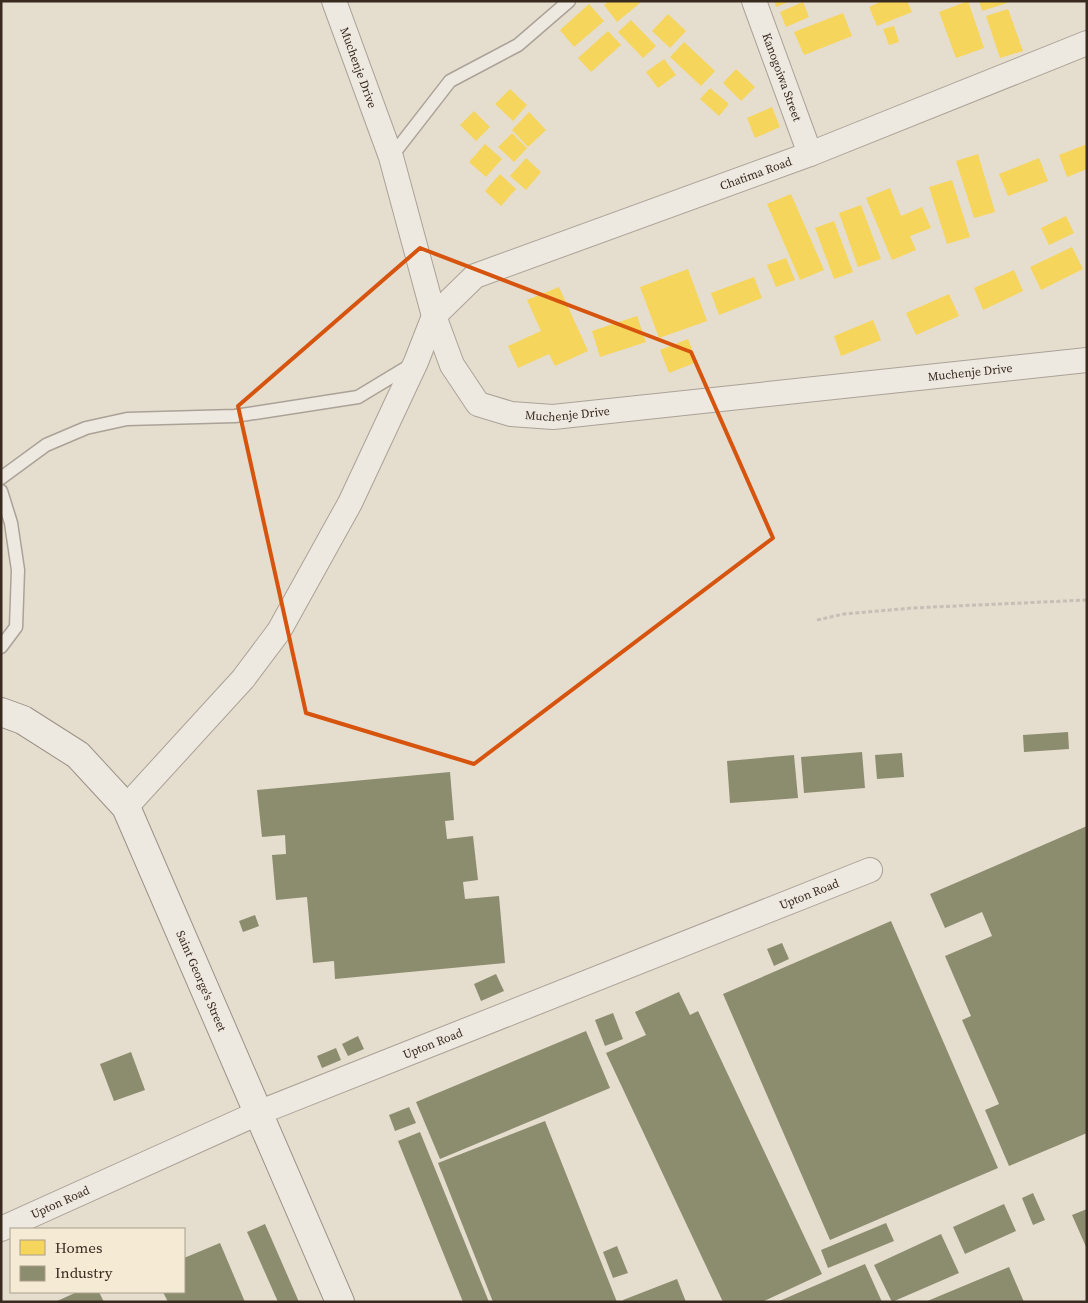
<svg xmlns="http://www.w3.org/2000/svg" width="1088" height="1303" viewBox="0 0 1088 1303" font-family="'Source Serif 4',serif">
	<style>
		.homes { fill: #f6d55c }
		.industry { fill: #8c8c6e }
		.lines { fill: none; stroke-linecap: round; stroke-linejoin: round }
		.lane-casing { stroke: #aaa297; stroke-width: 15 }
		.street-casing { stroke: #aaa297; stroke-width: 26 }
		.secondary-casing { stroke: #9a9287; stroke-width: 30 }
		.path { stroke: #c6bfb6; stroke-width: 3; stroke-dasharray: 4 2.5; stroke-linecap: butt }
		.lane { stroke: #ede8e0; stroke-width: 12 }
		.street { stroke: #ede8e0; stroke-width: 24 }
		.secondary { stroke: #ede8e0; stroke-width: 28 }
		.marked { fill: none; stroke: #d6540e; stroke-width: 4; stroke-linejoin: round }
		.labels { text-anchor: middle; stroke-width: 5; stroke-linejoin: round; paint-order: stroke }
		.street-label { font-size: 12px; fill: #392a1f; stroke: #f5ebd5 }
	</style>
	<rect width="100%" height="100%" fill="#e5ddce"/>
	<path class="homes" d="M608,1H639L640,3L617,22L604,5Z
		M774,1H791L776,7Z
		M882,1H907L912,12L877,26L869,7Z
		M968,1L984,48L956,58L939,12Z
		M979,1H1006L1007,3L982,11Z
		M803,2L809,17L786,27L780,12Z
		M589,4L604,21L574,47L560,30Z
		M1008,9L1023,51L1000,58L986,16Z
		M843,13L852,36L804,55L794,32Z
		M668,14L686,31L670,48L652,31Z
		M631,20L656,46L643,58L618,32Z
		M894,26L899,42L889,45L883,29Z
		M608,31L621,45L591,72L578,58Z
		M684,42L715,71L701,86L670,57Z
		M664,59L676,75L658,88L646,72Z
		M736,69L755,87L741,101L723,83Z
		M710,88L729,104L719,116L700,99Z
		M510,89L527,105L513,121L495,104Z
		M772,107L780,127L755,138L747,118Z
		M474,111L490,127L476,141L460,125Z
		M529,112L546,130L528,147L512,130Z
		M512,133L527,148L514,162L498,147Z
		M485,144L502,159L486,177L469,162Z
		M1087,144V169L1067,177L1059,155Z
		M978,154L995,212L974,218L956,161Z
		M526,158L541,172L526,190L510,176Z
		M1039,158L1048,181L1008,196L999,174Z
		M500,174L516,189L501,206L485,191Z
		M952,180L970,237L947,244L929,187Z
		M890,188L901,216L922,207L931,228L910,236L916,250L892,260L866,198Z
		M791,194L824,270L800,280L767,204Z
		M861,205L881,259L858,267L839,213Z
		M1066,216L1074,233L1049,245L1041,228Z
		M834,221L853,272L834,279L815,228Z
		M1072,247L1083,269L1041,290L1030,267Z
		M786,258L795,280L776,287L767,265Z
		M688,269L707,321L659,338L640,287Z
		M1014,270L1023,291L983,310L974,288Z
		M754,277L762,298L719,315L711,293Z
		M559,287L588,351L555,366L549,354L518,368L508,346L541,331L527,300Z
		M949,294L959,316L916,335L906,313Z
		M637,316L646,342L600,357L592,331Z
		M873,320L881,340L841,356L834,336Z
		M688,339L697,362L669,373L660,350Z"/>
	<path class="industry" d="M1068,732L1069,749L1024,752L1023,735Z
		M862,752L865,788L804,793L801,757Z
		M902,753L904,777L877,779L875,755Z
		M794,755L798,798L730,803L727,761Z
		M450,772L454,820L445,821L447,839L473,836L478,880L463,882L465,899L499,896L505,963L335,979L334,961L313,963L307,897L276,900L272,855L286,854L285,835L262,837L257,790Z
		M1087,826V1133L1009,1166L985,1110L999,1104L962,1020L971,1016L945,956L992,936L982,912L945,928L930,894Z
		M255,915L259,926L243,932L239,921Z
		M891,921L998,1168L830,1240L723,994Z
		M782,943L789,959L774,966L767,949Z
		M496,974L504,991L481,1001L474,984Z
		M679,992L690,1015L698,1011L822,1274L762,1302H723L606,1053L646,1035L635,1012Z
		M613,1013L623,1039L605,1046L595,1020Z
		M586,1031L610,1088L440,1159L416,1102Z
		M358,1036L364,1049L348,1056L342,1044Z
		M336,1048L341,1060L322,1068L317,1056Z
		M131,1052L145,1090L114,1101L100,1064Z
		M409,1107L416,1123L395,1131L389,1115Z
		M545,1121L617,1302H493L438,1163Z
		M420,1132L489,1302H463L398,1141Z
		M1033,1193L1045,1220L1033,1225L1022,1198Z
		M1004,1204L1016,1231L965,1254L953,1227Z
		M1087,1209V1249L1072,1215Z
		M886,1223L894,1241L828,1268L821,1250Z
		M265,1224L299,1302H278L247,1232Z
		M941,1234L959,1273L892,1302L874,1265Z
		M220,1243L245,1302H168L163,1292H184V1258Z
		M617,1246L628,1273L613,1278L603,1252Z
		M865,1264L882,1302H777Z
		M1009,1267L1024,1302H925Z
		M677,1279L686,1302H623V1300Z
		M77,1292H99L104,1302H55Z"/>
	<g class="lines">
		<g class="lane-casing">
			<path id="lane" d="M391,157L450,81L518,45L569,1
				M1,478L46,445L86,428L127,419L235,416L358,397L411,365
				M1,491L11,523L18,570L16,627L1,647"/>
		</g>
		<g class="street-casing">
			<g id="street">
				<path id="s1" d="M334,1L391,157L434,316L452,365L478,404L511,414L553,417L1087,360"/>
				<path id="s2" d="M754,1L810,154"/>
				<path id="s3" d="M126,807L243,679L279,631L350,503L416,362L434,316L475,276L810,154L1087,43"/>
				<path id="s4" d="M1,1229L258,1113L870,870"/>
			</g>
		</g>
		<g class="secondary-casing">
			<g id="secondary">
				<path id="s5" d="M1,712L23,720L78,755L126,807L340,1302"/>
			</g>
		</g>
		<path class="path" d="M817,620L844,614L912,608L1087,600"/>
		<use href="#lane" class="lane"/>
		<use href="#street" class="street"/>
		<use href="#secondary" class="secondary"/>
	</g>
	<path class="marked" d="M420,248L691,352L773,538L474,764L306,713L238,406Z"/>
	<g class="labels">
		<g class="street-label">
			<text dy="4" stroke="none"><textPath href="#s1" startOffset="71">Muchenje Drive</textPath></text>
			<text dy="4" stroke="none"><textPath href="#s2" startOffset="81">Kanogoiwa Street</textPath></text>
			<text dy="4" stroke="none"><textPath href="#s3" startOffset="941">Chatima Road</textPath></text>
			<text dy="4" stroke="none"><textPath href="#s1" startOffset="926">Muchenje Drive</textPath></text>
			<text dy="4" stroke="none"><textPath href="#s1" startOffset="521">Muchenje Drive</textPath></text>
			<text dy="4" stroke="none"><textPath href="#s4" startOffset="875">Upton Road</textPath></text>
			<text dy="4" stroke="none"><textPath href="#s5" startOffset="349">Saint George's Street</textPath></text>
			<text dy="4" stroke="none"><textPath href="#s4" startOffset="470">Upton Road</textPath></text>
			<text dy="4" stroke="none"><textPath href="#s4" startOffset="65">Upton Road</textPath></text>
		</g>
	</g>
	<rect width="1088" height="1303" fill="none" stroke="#392a1f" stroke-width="5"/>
	<rect x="10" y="1228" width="175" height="65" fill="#f5ebd5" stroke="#aa9e8c"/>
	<rect x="20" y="1240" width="25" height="15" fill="#f6d55c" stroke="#aa9e8c"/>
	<text x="55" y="1253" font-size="15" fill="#392a1f">Homes</text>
	<rect x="20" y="1266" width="25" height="15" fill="#8c8c6e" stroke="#aa9e8c"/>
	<text x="55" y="1278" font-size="15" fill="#392a1f">Industry</text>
</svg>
